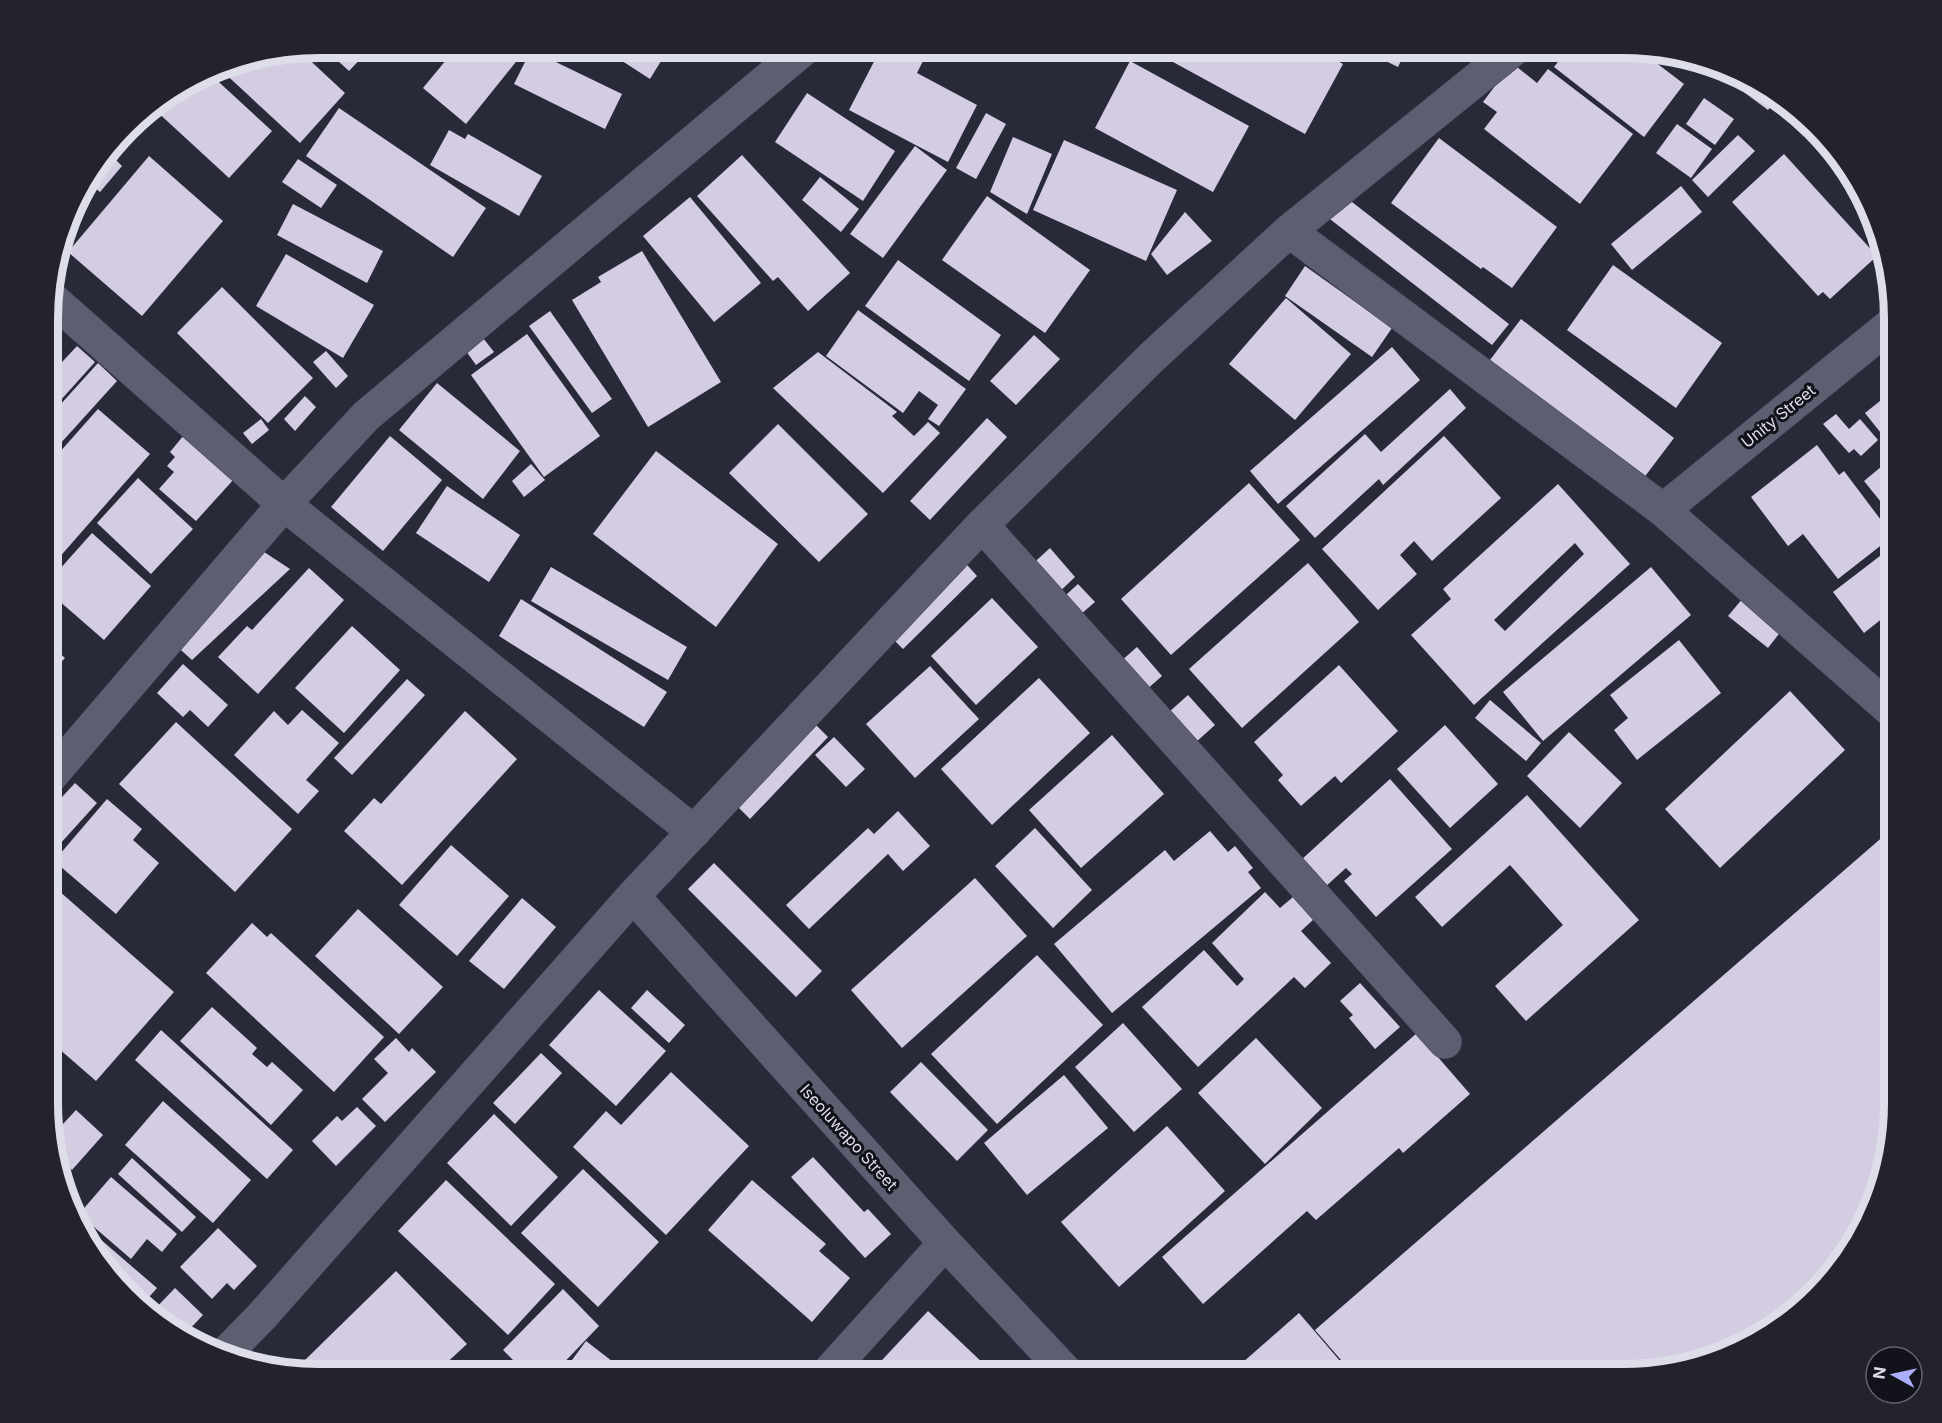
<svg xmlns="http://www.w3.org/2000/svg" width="1942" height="1423" viewBox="0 0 1942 1423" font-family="Inter,sans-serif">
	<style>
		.building { fill: #d4cde1; fill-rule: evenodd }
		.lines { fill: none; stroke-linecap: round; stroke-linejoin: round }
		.street-casing { stroke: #464755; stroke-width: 34 }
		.street { stroke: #5d5f71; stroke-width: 33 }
		.labels { text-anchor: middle; stroke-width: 6; stroke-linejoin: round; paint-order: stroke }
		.street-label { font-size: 16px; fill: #dddee9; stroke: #12131a }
		.rim { fill: none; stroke: #dddee9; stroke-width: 8 }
	</style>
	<rect width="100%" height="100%" fill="#282a3a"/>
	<path class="building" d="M324,48H371L349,71Z
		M456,48H527L466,124L423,88Z
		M602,48H669L650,79Z
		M881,48H908L925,57L917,73L977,105L948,162L849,110Z
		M1180,48H1315L1343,64L1305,134L1173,62Z
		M1359,48H1407L1398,67Z
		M1568,49H1638L1684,84L1644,137L1554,67Z
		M531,50L622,94L605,129L514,84Z
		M301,52L345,93L300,143L219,68Z
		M1130,61L1249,126L1213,192L1095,128Z
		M1692,61L1705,64L1724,68L1716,79Z
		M1512,63L1537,83L1548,69L1633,134L1580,204L1484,129L1497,112L1483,102Z
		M1728,69L1743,79L1778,99L1768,110L1722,76Z
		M209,73L272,131L229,178L153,108Z
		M807,93L895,151L863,201L775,142Z
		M1704,98L1734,119L1715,145L1686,124Z
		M339,108L486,208L453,257L306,156Z
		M986,113L1006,124L976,179L956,168Z
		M1677,124L1712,149L1691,178L1656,153Z
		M131,128L137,133L115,159L122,166L100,192L89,183Z
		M449,130L465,139L468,134L542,176L519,216L430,165Z
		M1738,135L1755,151L1708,197L1692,180Z
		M1013,137L1052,154L1027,214L990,192Z
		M1439,138L1557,227L1512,288L1483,267L1481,269L1391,203Z
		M1064,140L1177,190L1146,261L1033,210Z
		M915,146L947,170L883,258L850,234Z
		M1784,154L1877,256L1830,299L1823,292L1818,296L1732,202Z
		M742,155L850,273L808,311L778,277L773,281L697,196Z
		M149,156L223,221L142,316L68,252Z
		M298,159L337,185L321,208L282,182Z
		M820,177L859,209L841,232L802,200Z
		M1681,186L1702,212L1632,270L1611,244Z
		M1343,195L1509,324L1492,345L1326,216Z
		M987,196L1090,270L1045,333L942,260Z
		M690,197L761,283L714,322L643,236Z
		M293,204L383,251L367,283L277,235Z
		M1185,212L1212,241L1167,275L1151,254Z
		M642,251L721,382L648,427L572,300L601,282L598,277Z
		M286,254L374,305L343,358L256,306Z
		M898,260L1001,335L969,381L865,306Z
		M1613,265L1722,343L1676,408L1567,330Z
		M1305,266L1392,328L1372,357L1285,296Z
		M222,287L313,378L268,423L177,333Z
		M1286,298L1351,354L1295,420L1229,364Z
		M858,310L966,389L939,426L928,419L938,405L919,391L903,413L826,356Z
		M550,311L612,399L592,413L529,326Z
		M1521,319L1674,438L1643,479L1490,360Z
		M527,334L600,436L544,477L471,375Z
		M1034,335L1060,359L1016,405L990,381Z
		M483,338L494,352L476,365L466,351Z
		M77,346L95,362L59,402L50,394V375Z
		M1392,347L1420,380L1278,504L1250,471Z
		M326,351L348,376L336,388L313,362Z
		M818,352L897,412L892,416L914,436L928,422L940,433L883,493L773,388Z
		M98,363L117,381L50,455V416Z
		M437,383L520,451L483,499L399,430Z
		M1450,389L1466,408L1383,485L1379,479L1315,538L1286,506L1365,434L1381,452Z
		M305,396L316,407L295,431L284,419Z
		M1885,397L1893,408V446L1892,447L1865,413Z
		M98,409L150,454L50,568V463Z
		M1836,414L1849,429L1860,419L1878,440L1861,456L1854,449L1849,453L1823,424Z
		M987,418L1007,437L930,520L910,501Z
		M261,419L269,430L252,444L243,433Z
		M778,424L868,514L819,562L729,473Z
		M184,435L234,479L196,521L159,489L174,472L167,466L175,457L170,452Z
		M390,436L442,480L383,551L331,507Z
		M1444,436L1501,498L1432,561L1414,541L1400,555L1417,574L1378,610L1322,549Z
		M1817,445L1839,475L1844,471L1893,536L1838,579L1803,534L1788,546L1751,497Z
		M656,451L778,544L716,627L593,534Z
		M1893,457V517L1864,481Z
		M531,464L545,480L524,497L512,481Z
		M138,478L193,529L151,574L97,523Z
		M1249,483L1300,540L1171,655L1121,599Z
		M1558,484L1630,564L1474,705L1411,635L1451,599L1443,589ZM1575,543L1584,554L1505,631L1494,620Z
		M447,486L520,535L489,582L416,533Z
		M92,533L151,586L104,640L50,593V580Z
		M1893,546V610L1864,633L1833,592Z
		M258,548L290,569L192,660L172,642Z
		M1050,548L1075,577L1054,597L1028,568Z
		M960,557L977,576L903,649L884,630Z
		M1308,563L1359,622L1242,728L1189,669Z
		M551,567L687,647L668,680L531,601Z
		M1651,567L1691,615L1543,741L1503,692Z
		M309,568L344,600L258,694L218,657L247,626L252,630Z
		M1078,584L1095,602L1073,621L1057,603Z
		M992,598L1038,647L976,705L931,656Z
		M1743,598L1782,630L1768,648L1728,616Z
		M521,599L667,692L644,727L499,636Z
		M352,626L400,670L344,733L295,688Z
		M1679,640L1721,693L1637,760L1614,730L1628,718L1610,695Z
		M50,645L65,658L50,674Z
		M1137,647L1162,676L1145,691L1120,662Z
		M183,664L228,705L208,727L190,710L183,717L157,693Z
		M1339,665L1398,731L1341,783L1335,776L1301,806L1278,780L1283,775L1254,742Z
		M930,666L979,719L915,778L866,724Z
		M1039,678L1090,733L992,825L941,769Z
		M407,679L425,695L352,775L334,758Z
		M1790,691L1845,750L1720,868L1665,809Z
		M1188,695L1215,725L1186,751L1159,721Z
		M1490,700L1541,743L1526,761L1475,718Z
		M302,710L339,743L306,780L319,791L298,814L234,755L274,711L288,725Z
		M465,711L517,759L402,885L344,831L374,798L381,804Z
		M807,716L828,737L750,819L729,798Z
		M176,722L292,829L235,892L119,784Z
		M1445,725L1498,784L1450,828L1397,769Z
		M1569,732L1622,783L1580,828L1527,776Z
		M1112,735L1164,794L1081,868L1029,810Z
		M834,737L865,769L846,787L815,755Z
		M1390,779L1452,849L1376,917L1344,881L1352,874L1346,868L1325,887L1301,860Z
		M75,783L97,803L50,855V810Z
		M1527,795L1639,920L1526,1021L1495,986L1563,925L1510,865L1442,927L1415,897Z
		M107,799L142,829L133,840L159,863L116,914L54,861Z
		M898,811L930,846L903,871L888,854L809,929L786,905L868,828L874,834Z
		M1035,828L1092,890L1053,928L995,866Z
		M1210,831L1228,852L1235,846L1253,868L1248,872L1261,888L1112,1013L1054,944L1165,850L1174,861Z
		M1886,834L1893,842V1121L1879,1191L1838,1269L1743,1347L1623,1375H1354L1315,1330Z
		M451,845L509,896L457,956L399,905Z
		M714,863L822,971L796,997L688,889Z
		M975,878L1027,936L902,1048L851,990Z
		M50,883L174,992L96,1081L50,1041Z
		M1265,892L1280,908L1293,897L1314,919L1301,931L1331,963L1305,988L1294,977L1198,1067L1142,1007L1204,950L1237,986L1244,979L1212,943Z
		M522,898L556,927L504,989L469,961Z
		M358,909L443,987L399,1034L315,956Z
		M252,923L267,937L271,933L384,1037L334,1092L206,973Z
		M1037,955L1103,1025L997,1124L931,1054Z
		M1360,983L1400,1027L1375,1049L1349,1018L1353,1015L1340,1001Z
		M599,990L666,1051L616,1106L549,1045Z
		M647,990L685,1025L669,1043L631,1008Z
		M212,1007L257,1048L252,1054L267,1067L272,1062L303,1090L271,1125L180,1041Z
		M1123,1023L1182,1089L1134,1132L1075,1067Z
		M161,1030L293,1150L267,1179L135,1060Z
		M1417,1033L1470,1094L1403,1153L1399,1148L1316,1220L1307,1211L1203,1304L1162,1257Z
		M396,1038L409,1052L412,1048L436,1072L385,1122L362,1099L388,1073L374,1059Z
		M1256,1038L1322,1108L1265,1164L1198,1093Z
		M541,1053L562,1073L515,1124L493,1103Z
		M921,1062L988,1130L957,1161L890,1092Z
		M671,1072L749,1146L666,1235L573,1147L606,1111L621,1125Z
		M1064,1075L1108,1128L1027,1195L984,1143Z
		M163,1101L251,1180L213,1223L125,1145Z
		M357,1107L376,1126L336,1166L312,1141L337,1116L342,1121Z
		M76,1110L103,1135L72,1170L56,1156L50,1138Z
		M494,1114L558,1177L511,1226L447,1163Z
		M1167,1126L1225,1191L1119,1287L1061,1222Z
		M813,1157L864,1212L868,1209L891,1234L865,1258L791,1177Z
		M132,1158L196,1217L182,1232L118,1174Z
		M583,1169L659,1242L598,1307L521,1233Z
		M111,1177L177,1234L162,1252L147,1239L131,1259L79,1214Z
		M446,1180L555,1284L508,1335L398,1231Z
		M752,1180L826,1244L819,1251L850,1278L812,1322L708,1230Z
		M78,1220L157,1288L142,1305L84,1239Z
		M218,1228L257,1266L234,1290L227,1283L212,1299L180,1267Z
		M396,1271L467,1344L441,1368L447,1374H320L305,1360Z
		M175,1288L203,1315L184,1335L154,1319L150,1314Z
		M563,1289L599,1326L552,1375H528L503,1350Z
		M928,1311L985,1365L976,1375H868Z
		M1299,1313L1352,1375H1252L1242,1363Z
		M586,1341L630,1375H561Z
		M277,1363L284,1371L271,1368Z"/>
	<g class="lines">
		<g class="street-casing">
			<path id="street" d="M1289,231L1663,510L1893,712
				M50,297L284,504L694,832
				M1663,510L1893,323
				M982,525L1445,1042
				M50,777L284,504L366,416L805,48
				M633,896L945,1243L1069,1375
				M223,1356L262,1316L633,896L982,525L1151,358L1289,231L1514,49
				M826,1375L945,1243"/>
		</g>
		<use href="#street" class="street"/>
	</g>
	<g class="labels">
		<g class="street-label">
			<text transform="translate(1778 416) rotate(-39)" y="6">Unity Street</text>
			<text transform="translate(849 1137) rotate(48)" y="6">Iseoluwapo Street</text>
		</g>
	</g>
	<path d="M0 0H1942V1423H0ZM319 58H1623A261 261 0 0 1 1884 319V1103A261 261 0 0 1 1623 1364H319A261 261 0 0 1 58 1103V319A261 261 0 0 1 319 58Z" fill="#22232b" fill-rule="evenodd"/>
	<path class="rim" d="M319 58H1623A261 261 0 0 1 1884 319V1103A261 261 0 0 1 1623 1364H319A261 261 0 0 1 58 1103V319A261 261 0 0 1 319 58Z"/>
	<g transform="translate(1894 1375) rotate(278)"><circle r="28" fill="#12131a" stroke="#63646d" stroke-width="1.5"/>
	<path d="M0-4.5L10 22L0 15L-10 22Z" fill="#acaffb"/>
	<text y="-9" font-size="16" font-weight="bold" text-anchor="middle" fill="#dddee9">N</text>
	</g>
</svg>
